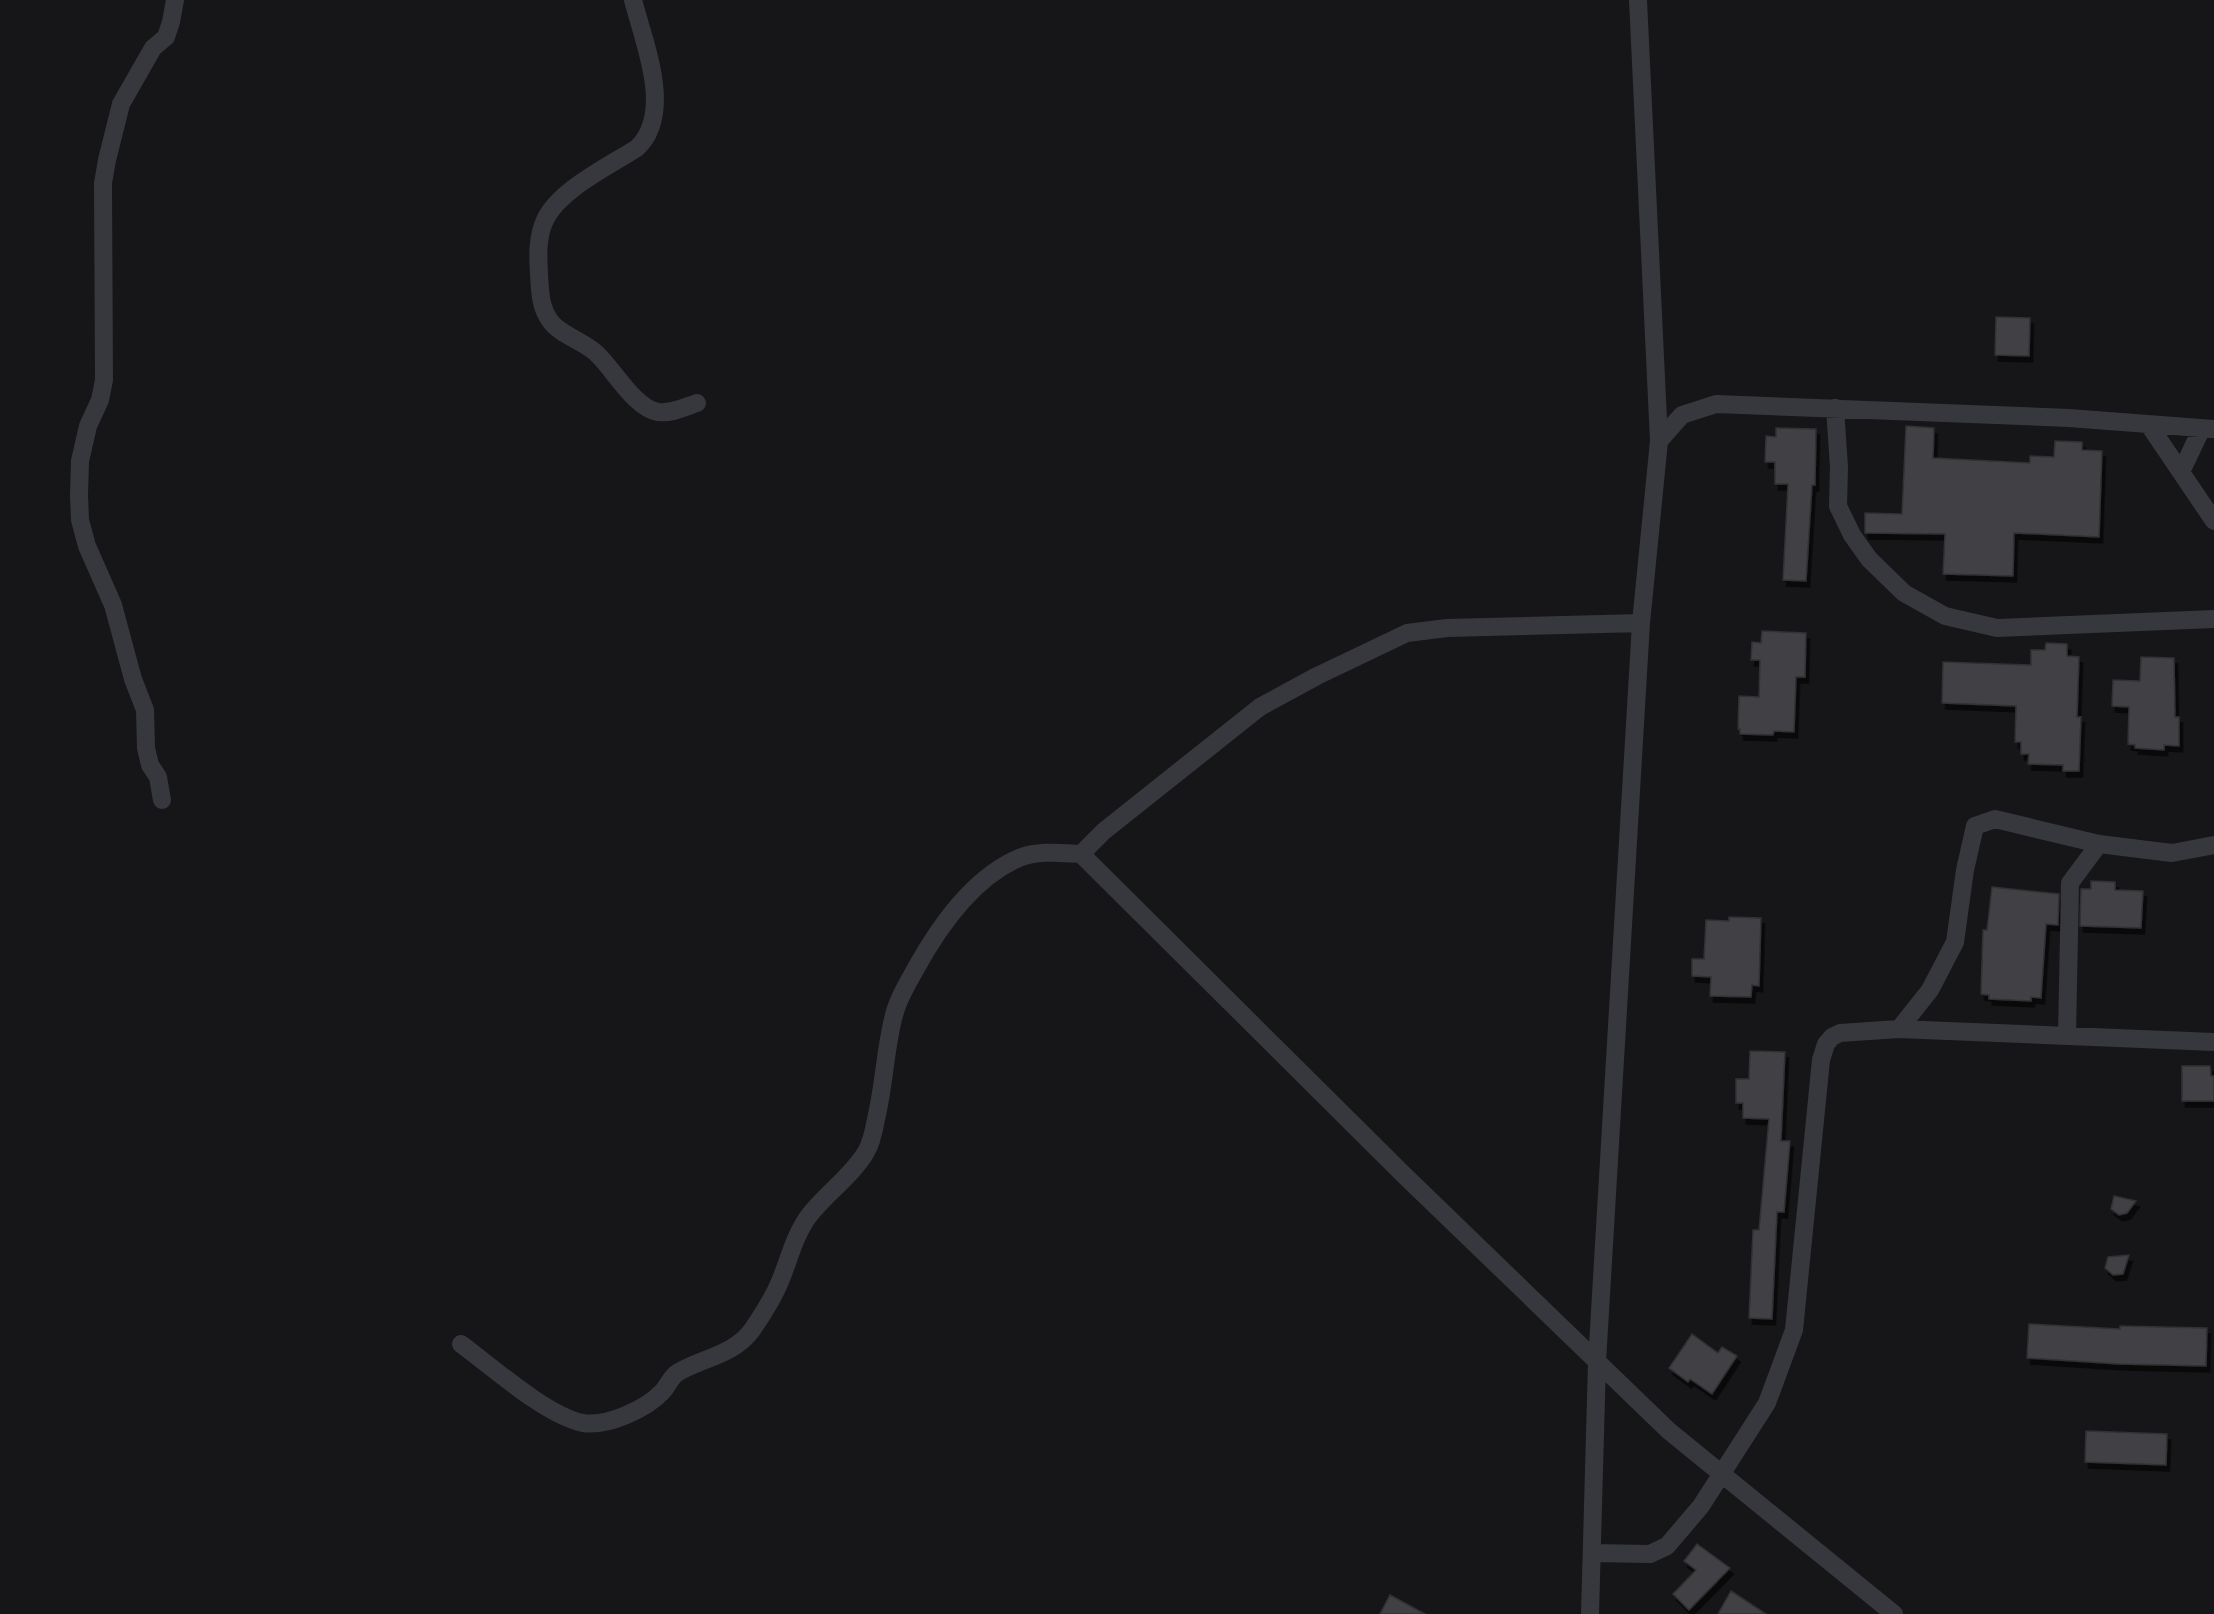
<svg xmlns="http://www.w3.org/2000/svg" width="2214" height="1614" viewBox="0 0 2214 1614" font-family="Karla,sans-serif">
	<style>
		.building { fill: #404145; stroke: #303034; stroke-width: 1.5; filter: url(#shadow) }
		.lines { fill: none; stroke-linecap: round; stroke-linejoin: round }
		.street { stroke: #37383d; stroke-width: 18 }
	</style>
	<defs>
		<filter id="shadow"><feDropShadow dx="3.5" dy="6" stdDeviation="0" flood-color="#0009"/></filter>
	</defs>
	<rect width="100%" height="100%" fill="#161618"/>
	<path class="building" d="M1996,317L2030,318L2029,356L1995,355Z
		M1906,426L1934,428L1933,458L2030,463V456L2054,457L2055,441L2082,442V450L2102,451L2099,537L2014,533L2013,576L1943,574L1945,534L1865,533V513L1902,514Z
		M1776,428L1816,429L1815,485H1812L1806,581L1783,580L1788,484H1775V462H1765L1766,436L1776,437Z
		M1762,631L1806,633L1805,677H1796L1794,732L1774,731L1773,735L1740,734V729H1738L1739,696L1759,697L1760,660H1751L1752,642L1761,643Z
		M2046,643L2067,644V656L2079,657L2077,717H2081L2079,771H2063V765L2028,764L2029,754H2021V742H2015L2016,706L1942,703L1943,662L2031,665V650H2045Z
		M2141,657L2174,658L2175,717H2179V746L2164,745V750L2135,748V745L2128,744L2129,707L2112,706L2113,680L2140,681Z
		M2091,881L2115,882V890L2143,891L2141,928L2080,926L2081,889H2091Z
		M1992,887L2059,894L2058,925L2046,924L2041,998L2031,997V1001L1989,999V995L1981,994L1983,930H1987Z
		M1729,917L1761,918L1759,986L1752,985L1751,997L1710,996L1711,977L1692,976V959H1704L1706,920L1729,921Z
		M1750,1051L1785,1052L1781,1141H1790L1784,1212H1777L1772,1319L1749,1318L1753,1230H1759L1769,1119L1743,1118V1103H1736V1079H1749Z
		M2182,1066H2210L2211,1076H2214V1101H2182Z
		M2114,1196L2136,1201L2127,1213L2119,1215L2111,1209Z
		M2129,1255L2123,1274L2113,1275L2105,1268L2108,1257Z
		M2029,1324L2120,1329V1326L2207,1328L2206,1366L2119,1364L2027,1358Z
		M1692,1334L1718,1353L1722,1347L1737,1356L1712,1394L1690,1379L1688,1382L1669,1368Z
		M2086,1431L2167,1434L2166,1465L2085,1462Z
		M1697,1544L1730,1568L1689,1610L1673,1594L1696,1570L1684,1561Z
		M1731,1591L1766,1614H1718Z
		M1390,1595L1425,1614H1380Z"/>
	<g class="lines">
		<path class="street" d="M633,0C644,43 674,113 637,148C609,166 559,190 545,220C537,237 538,257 539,274C540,291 540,308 551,322C561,335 583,341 596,353C613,368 634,408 658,412C671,414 685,407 697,403
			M1638,0L1659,441
			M1835,408L1839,467L1838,506L1852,535L1869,559L1904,593L1945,616L1997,628L2214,619
			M2149,425L2214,521
			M2181,472L2201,430
			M162,800L158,777L150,765L146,748L145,710L133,679L113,605L87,546L80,520L79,495L80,461L88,426L100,400L104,380L103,183L107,160L121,104L153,48L166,37L171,22L175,0
			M1081,854L1404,1175L1669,1431L1894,1614
			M1899,1029L2214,1042
			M2067,1036L2070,883L2099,844
			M461,1344C492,1367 547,1416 583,1423C607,1427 646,1409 662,1392C668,1386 670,1378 677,1373C702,1358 734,1355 752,1330C763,1314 774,1297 781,1279C789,1259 795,1235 808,1217C824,1195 852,1176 866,1152C872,1142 874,1130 876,1119C884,1086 885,1052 893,1019C897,1001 906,986 915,970C938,928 972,878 1019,858C1038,850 1061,853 1081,854L1104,831L1260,707L1317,676L1407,633L1447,628L1641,623
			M1592,1553L1650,1554L1667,1546L1701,1506L1767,1403L1794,1330L1821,1060L1826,1044L1832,1037L1840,1033L1899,1029L1930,990L1955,942L1965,870L1975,826L1995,819L2099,844L2172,853L2214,845
			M1590,1614L1597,1362L1641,623L1659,441L1682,415L1716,404L2069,418L2214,429"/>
	</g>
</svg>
